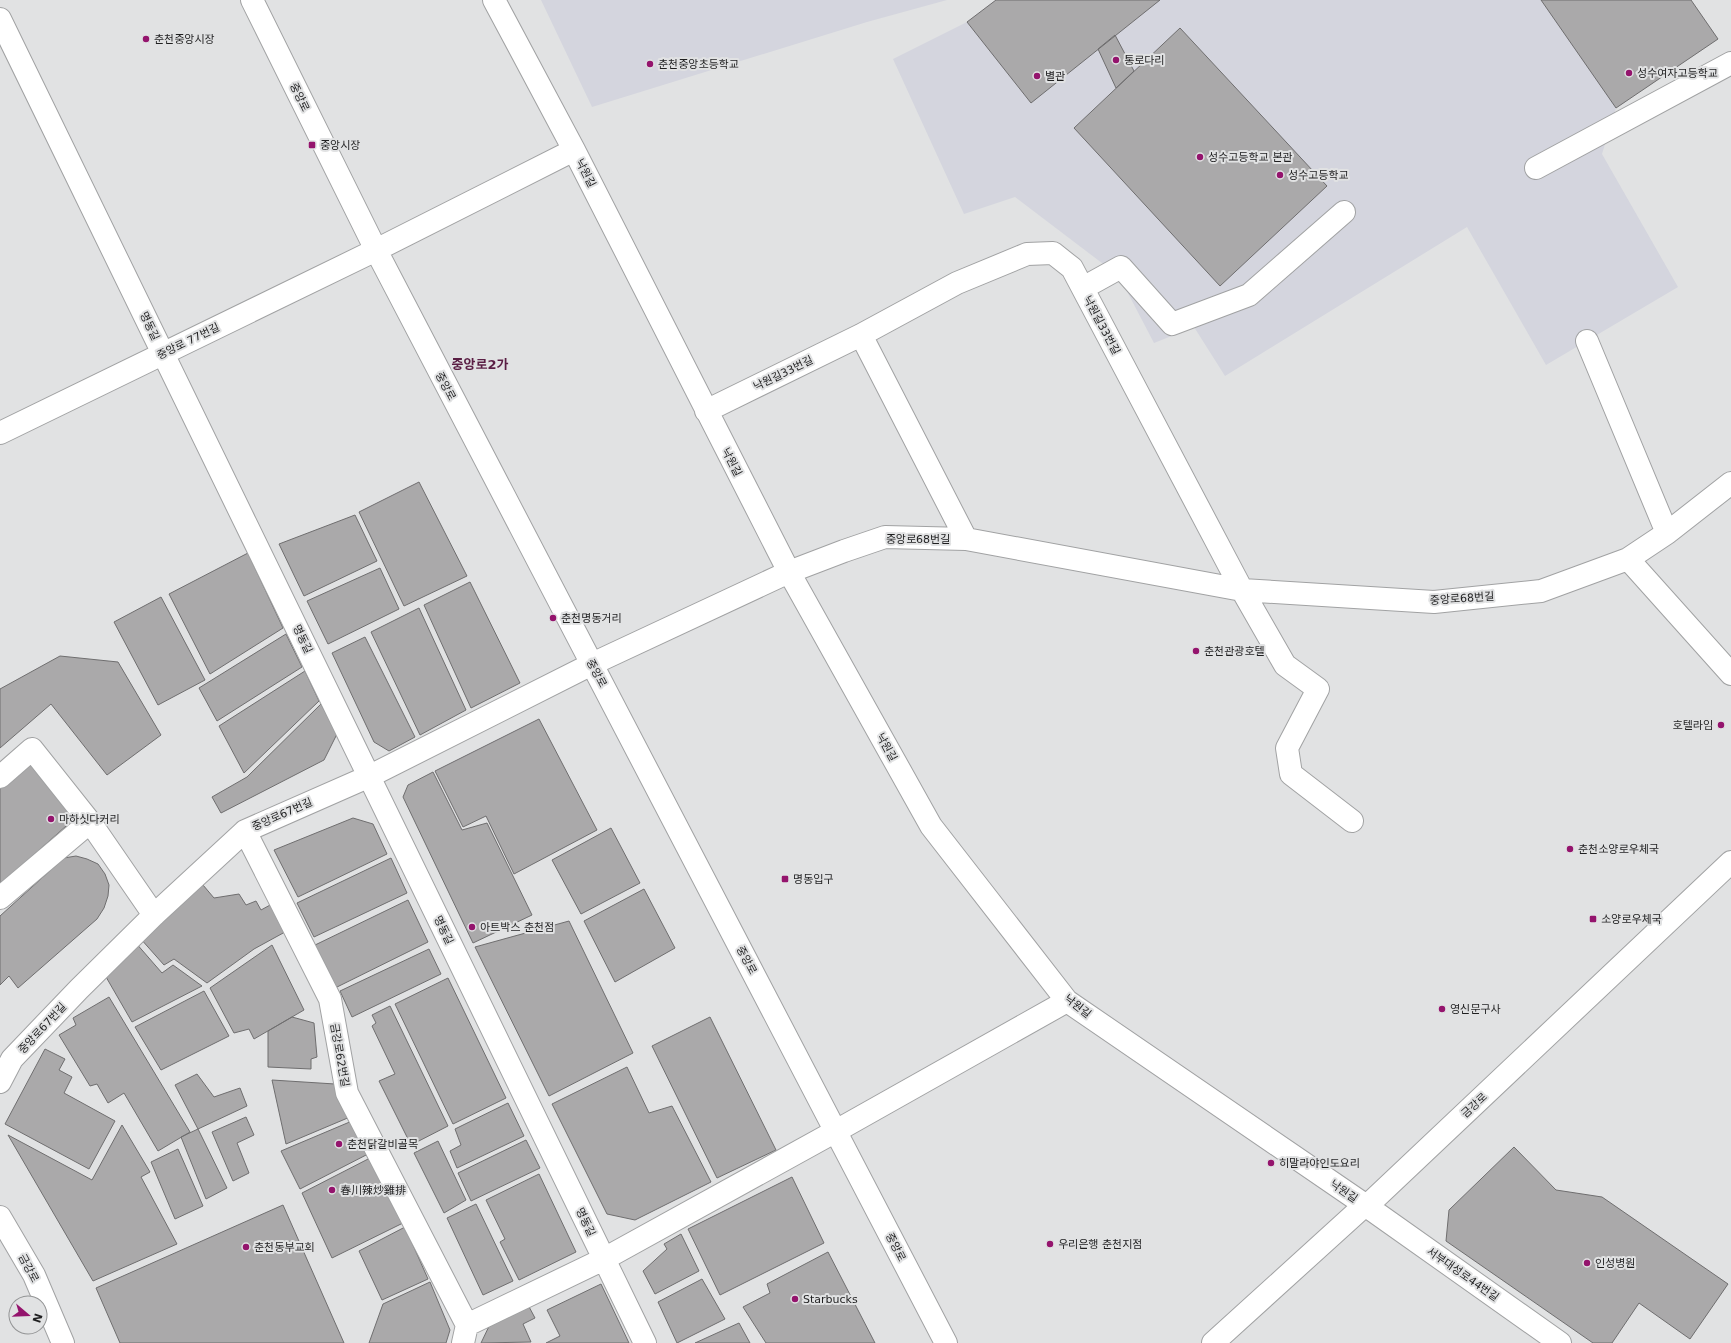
<svg xmlns="http://www.w3.org/2000/svg" width="1731" height="1343" viewBox="0 0 1731 1343" font-family="'DejaVu Sans','Noto Sans KR',sans-serif">
	<style>
		.built { fill: #d4d5de }
		.building { fill: #aaa9aa; stroke: #6f6e6f }
		.lines { fill: none; stroke-linecap: round; stroke-linejoin: round }
		.minor-casing { stroke: #a1a2a3; stroke-width: 24 }
		.minor { stroke: #fff; stroke-width: 22 }
		.poi-dot { fill: #94146d; stroke: #e1e2e3; stroke-width: 1.5 }
		.labels { text-anchor: middle; stroke-width: 4; stroke-linejoin: round; paint-order: stroke }
		.poi-label { font-size: 11px; fill: #1f1f20; stroke: #e1e2e3; text-anchor: start }
		.street-label { font-size: 11px; fill: #1f1f20; stroke: #e1e2e3 }
		.quarter-label { font-size: 13px; font-weight: bold; fill: #5a1e44; stroke: #e1e2e3 }
	</style>
	<rect width="100%" height="100%" fill="#e1e2e3"/>
	<path class="built" d="M541,0H947L867,22L592,107Z
		M996,0H1691L1616,108L1602,154L1678,287L1546,365L1467,227L1225,376L1194,327L1154,343L1119,276L1015,197L964,214L893,59L967,22Z"/>
	<path class="building" d="M996,0H1160L1031,103L967,22Z
		M1541,0H1691L1718,39L1616,108Z
		M1180,28L1327,186L1220,286L1074,128Z
		M1115,35L1134,71L1116,88L1098,49Z
		M419,482L467,576L404,606L359,512Z
		M355,515L377,561L304,596L279,544Z
		M248,553L283,628L210,674L169,594Z
		M380,568L399,609L328,644L307,601Z
		M470,582L520,683L471,708L424,605Z
		M161,597L205,680L158,705L114,622Z
		M419,608L466,710L420,735L371,632Z
		M286,634L302,667L217,721L199,688Z
		M365,637L415,737L389,751L374,742L332,653Z
		M60,656L118,662L161,735L107,775L51,704L0,748V689Z
		M305,671L319,701L244,773L219,726Z
		M321,704L337,734L324,760L221,813L212,797L247,777Z
		M539,719L597,830L514,874L486,816L463,827L435,771Z
		M29,762L75,818L0,885V787Z
		M433,772L462,830L487,823L532,915L473,943L403,797L408,785Z
		M353,818L373,824L387,854L298,897L274,850Z
		M611,828L640,883L581,914L552,860Z
		M76,856L87,859L98,864L105,874L109,885L108,896L104,908L97,919L18,988L9,976L0,985V916L64,858Z
		M391,858L407,893L314,937L297,903Z
		M203,885L214,898L239,894L246,905L256,901L261,910L272,904L285,932L254,949L207,983L174,959L164,965L140,938Z
		M644,889L675,948L615,982L584,921Z
		M408,900L428,942L333,989L313,946Z
		M569,921L633,1053L549,1096L475,947Z
		M135,942L162,973L173,965L202,986L132,1022L102,970Z
		M272,945L304,1010L254,1039L249,1029L234,1033L210,988Z
		M429,949L441,974L352,1017L340,991Z
		M448,978L506,1098L453,1124L395,1004Z
		M204,991L229,1036L161,1070L135,1027Z
		M109,997L190,1132L158,1151L124,1093L108,1103L97,1084L90,1086L59,1035L76,1025L73,1018Z
		M390,1006L448,1126L411,1145L379,1081L395,1074L372,1026L376,1023L372,1015Z
		M292,1017L314,1023L317,1057L311,1059V1069L268,1067V1031Z
		M710,1017L776,1150L717,1178L652,1046Z
		M45,1049L65,1059L59,1070L72,1077L64,1093L115,1121L89,1169L5,1124Z
		M627,1067L649,1113L672,1106L711,1182L635,1220L607,1214L552,1104Z
		M197,1074L214,1097L240,1088L247,1106L198,1129L175,1085Z
		M272,1080L335,1084L350,1117L286,1144Z
		M508,1103L524,1136L457,1168L450,1151L461,1145L455,1129Z
		M246,1117L254,1135L237,1143L249,1173L233,1181L212,1132Z
		M352,1121L370,1153L300,1189L281,1151Z
		M122,1125L150,1172L141,1177L177,1244L93,1281L8,1135L92,1180Z
		M198,1129L227,1188L206,1199L181,1137Z
		M526,1140L540,1168L471,1201L458,1173Z
		M438,1141L466,1200L444,1213L414,1153Z
		M1514,1147L1556,1190L1602,1197L1728,1284L1690,1339L1639,1303L1612,1343H1593L1446,1241L1449,1210Z
		M178,1149L203,1206L175,1219L151,1162Z
		M372,1157L403,1223L332,1258L302,1193Z
		M539,1174L576,1252L519,1280L500,1242L505,1239L486,1200Z
		M792,1177L824,1243L720,1295L688,1229Z
		M476,1204L513,1281L483,1295L447,1218Z
		M283,1205L344,1343H120L96,1288Z
		M405,1227L428,1279L382,1300L359,1251Z
		M681,1234L699,1271L655,1294L643,1271L667,1249L664,1244Z
		M828,1252L875,1343H766L743,1307L770,1293L767,1284Z
		M702,1279L725,1319L677,1343L658,1302Z
		M430,1282L450,1330L446,1343H369L383,1304Z
		M601,1284L629,1343H546L560,1336L547,1310Z
		M527,1303L535,1318L523,1324L531,1342L481,1343L492,1320Z
		M739,1323L750,1343H695Z"/>
	<g class="lines">
		<g class="minor-casing">
			<path id="minor" d="M252,0L376,250L946,1343
				M494,0L574,150L789,572L931,826L1067,1001L1365,1205L1560,1343
				M0,19L645,1343
				M1536,168L1731,63
				M1083,288L1121,267L1172,324L1249,295L1344,212
				M861,335L966,539
				M1587,341L1667,533
				M706,411L861,335L957,283L1027,254L1053,253L1072,268L1242,590L1285,665L1318,689L1287,748L1291,774L1352,821
				M0,433L376,250L574,150
				M1628,559L1731,674
				M0,777L32,749L90,822L154,915
				M245,831L330,999L347,1093L467,1325L463,1343
				M0,898L90,822
				M0,1082L12,1059L79,989L154,915L245,831L370,776L592,664L789,572L844,551L885,537L966,539L1242,590L1434,602L1541,591L1628,559L1667,533L1731,483
				M0,1217L34,1275L63,1343
				M467,1325L604,1259L836,1131L1067,1001
				M1213,1343L1365,1205L1369,1204L1731,862"/>
		</g>
		<use href="#minor" class="minor"/>
	</g>
	<g class="poi-dot">
		<circle cx="146" cy="39" r="4"/>
		<circle cx="1116" cy="60" r="4"/>
		<circle cx="650" cy="64" r="4"/>
		<circle cx="1629" cy="73" r="4"/>
		<circle cx="1037" cy="76" r="4"/>
		<rect x="308" y="141" width="8" height="8" rx="2"/>
		<circle cx="1200" cy="157" r="4"/>
		<circle cx="1280" cy="175" r="4"/>
		<circle cx="553" cy="618" r="4"/>
		<circle cx="1196" cy="651" r="4"/>
		<circle cx="1721" cy="725" r="4"/>
		<circle cx="51" cy="819" r="4"/>
		<circle cx="1570" cy="849" r="4"/>
		<rect x="781" y="875" width="8" height="8" rx="2"/>
		<rect x="1589" y="915" width="8" height="8" rx="2"/>
		<circle cx="472" cy="927" r="4"/>
		<circle cx="1442" cy="1009" r="4"/>
		<circle cx="339" cy="1144" r="4"/>
		<circle cx="1271" cy="1163" r="4"/>
		<circle cx="332" cy="1190" r="4"/>
		<circle cx="1050" cy="1244" r="4"/>
		<circle cx="246" cy="1247" r="4"/>
		<circle cx="1587" cy="1263" r="4"/>
		<circle cx="795" cy="1299" r="4"/>
	</g>
	<g class="labels">
		<g class="poi-label">
			<text x="154" y="43">춘천중앙시장</text>
			<text x="1124" y="64">통로다리</text>
			<text x="658" y="68">춘천중앙초등학교</text>
			<text x="1637" y="77">성수여자고등학교</text>
			<text x="1045" y="80">별관</text>
			<text x="320" y="149">중앙시장</text>
			<text x="1208" y="161">성수고등학교 본관</text>
			<text x="1288" y="179">성수고등학교</text>
			<text x="561" y="622">춘천명동거리</text>
			<text x="1204" y="655">춘천관광호텔</text>
			<text x="1713" y="729" text-anchor="end">호텔라임</text>
			<text x="59" y="823">마하싯다커리</text>
			<text x="1578" y="853">춘천소양로우체국</text>
			<text x="793" y="883">명동입구</text>
			<text x="1601" y="923">소양로우체국</text>
			<text x="480" y="931">아트박스 춘천점</text>
			<text x="1450" y="1013">영신문구사</text>
			<text x="347" y="1148">춘천닭갈비골목</text>
			<text x="1279" y="1167">히말라야인도요리</text>
			<text x="340" y="1194">春川辣炒雞排</text>
			<text x="1058" y="1248">우리은행 춘천지점</text>
			<text x="254" y="1251">춘천동부교회</text>
			<text x="1595" y="1267">인성병원</text>
			<text x="803" y="1303">Starbucks</text>
		</g>
		<g class="street-label">
			<text transform="translate(300 97) rotate(64)" y="4">중앙로</text>
			<text transform="translate(586 173) rotate(63)" y="4">낙원길</text>
			<text transform="translate(1102 325) rotate(62)" y="4">낙원길33번길</text>
			<text transform="translate(150 326) rotate(64)" y="4">명동길</text>
			<text transform="translate(188 341) rotate(-26)" y="4">중앙로 77번길</text>
			<text transform="translate(783 373) rotate(-26)" y="4">낙원길33번길</text>
			<text transform="translate(446 386) rotate(62)" y="4">중앙로</text>
			<text transform="translate(732 462) rotate(63)" y="4">낙원길</text>
			<text x="918" y="543">중앙로68번길</text>
			<text transform="translate(1462 598) rotate(-4)" y="4">중앙로68번길</text>
			<text transform="translate(303 639) rotate(64)" y="4">명동길</text>
			<text transform="translate(597 673) rotate(62)" y="4">중앙로</text>
			<text transform="translate(887 747) rotate(61)" y="4">낙원길</text>
			<text transform="translate(282 814) rotate(-24)" y="4">중앙로67번길</text>
			<text transform="translate(444 930) rotate(64)" y="4">명동길</text>
			<text transform="translate(747 960) rotate(62)" y="4">중앙로</text>
			<text transform="translate(1078 1006) rotate(38)" y="4">낙원길</text>
			<text transform="translate(42 1028) rotate(-47)" y="4">중앙로67번길</text>
			<text transform="translate(340 1055) rotate(80)" y="4">금강로62번길</text>
			<text transform="translate(1474 1105) rotate(-43)" y="4">금강로</text>
			<text transform="translate(1344 1191) rotate(34)" y="4">낙원길</text>
			<text transform="translate(586 1222) rotate(64)" y="4">명동길</text>
			<text transform="translate(896 1247) rotate(63)" y="4">중앙로</text>
			<text transform="translate(29 1268) rotate(62)" y="4">금강로</text>
			<text transform="translate(1463 1274) rotate(35)" y="4">서부대성로44번길</text>
		</g>
		<g class="quarter-label">
			<text x="480" y="369">중앙로2가</text>
		</g>
	</g>
	<g transform="translate(28 1315) rotate(109)"><circle r="19" fill="#e1e2e3" stroke="#939495"/>
	<path d="M0-3L7 15L0 10L-7 15Z" fill="#94146d"/>
	<text y="-6" font-size="11" font-weight="bold" text-anchor="middle" fill="#1f1f20">N</text>
	</g>
</svg>
